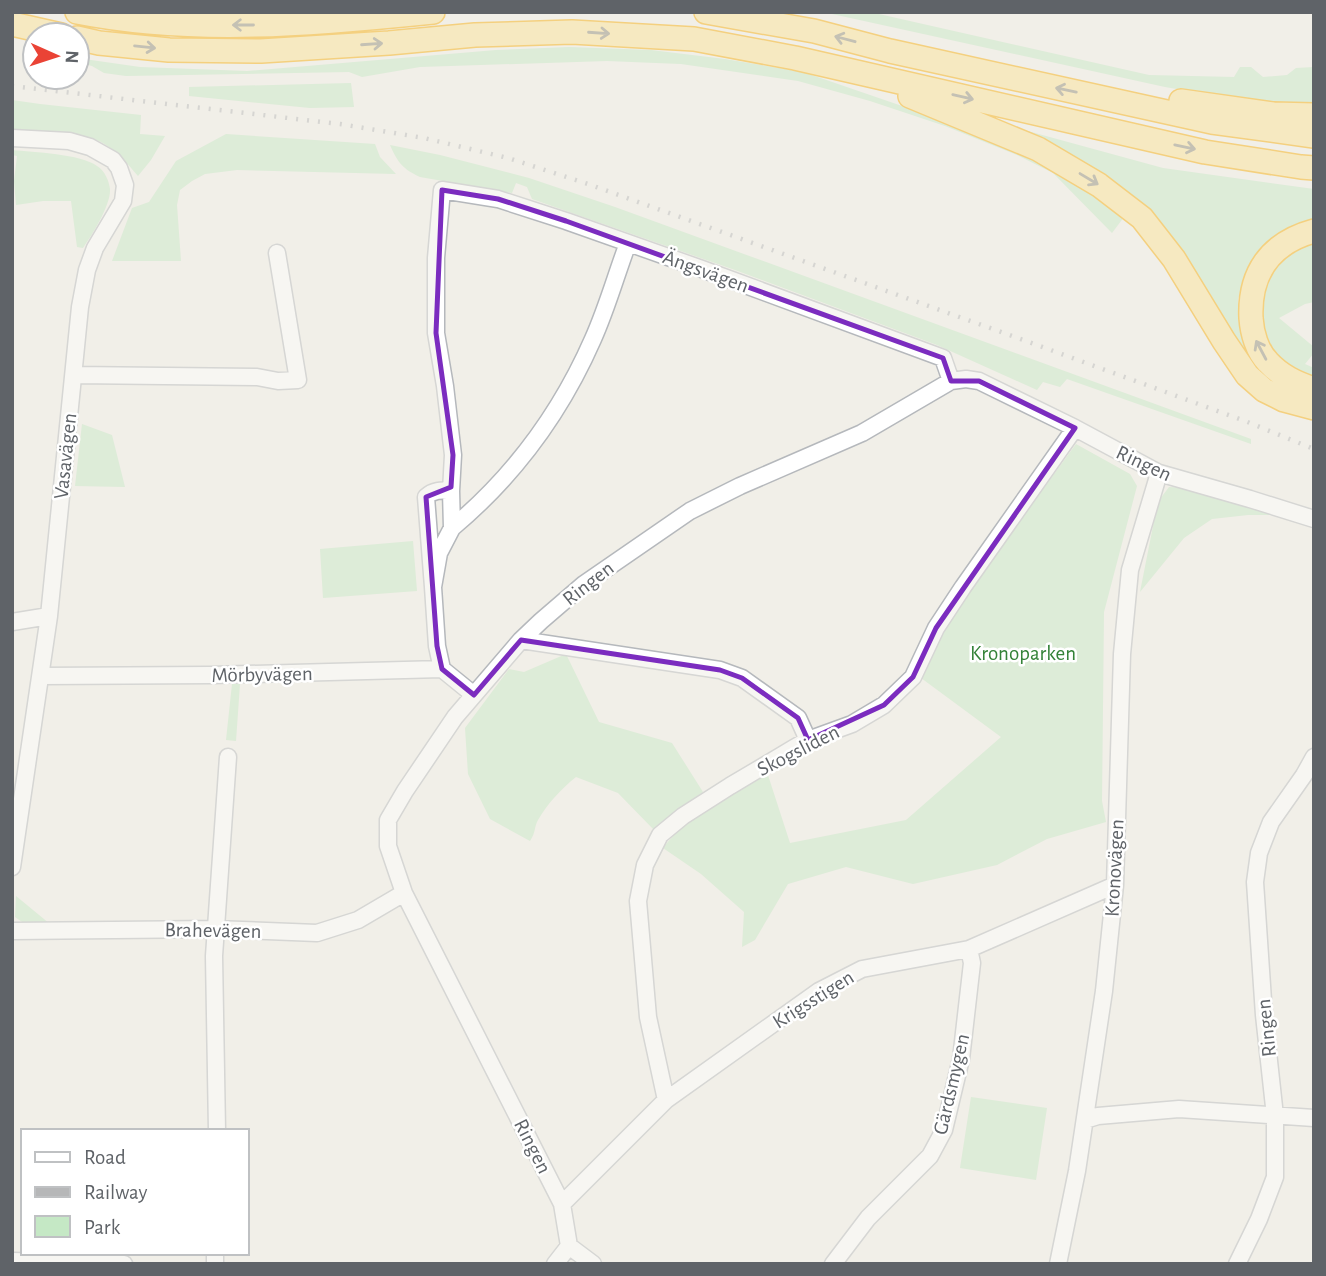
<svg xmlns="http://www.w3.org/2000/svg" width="1326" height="1276" viewBox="0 0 1326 1276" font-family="'Alegreya Sans',sans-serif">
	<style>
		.green { fill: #c5e8c5 }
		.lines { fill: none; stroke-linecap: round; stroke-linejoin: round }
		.minor-casing { stroke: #b5b8bc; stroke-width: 19 }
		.highway-casing { stroke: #f9ab00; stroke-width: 26 }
		.minor { stroke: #fff; stroke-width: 16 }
		.highway { stroke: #fde293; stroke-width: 23 }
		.rail { stroke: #b6b7b8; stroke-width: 4.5; stroke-dasharray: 2 9; stroke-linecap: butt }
		.oneway { stroke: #8e8975 }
		.marked { fill: none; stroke: #7b2cbf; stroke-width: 5; stroke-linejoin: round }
		.labels { text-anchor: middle; stroke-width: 5; stroke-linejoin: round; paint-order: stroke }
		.street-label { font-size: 21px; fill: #5f6368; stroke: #fff }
		.park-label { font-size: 21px; fill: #348238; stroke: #fff }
	</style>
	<rect width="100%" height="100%" fill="#f1efe8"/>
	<path class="green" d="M823,12H870L1149,75L1234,77L1240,67H1251L1263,77L1287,75L1296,68L1314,67V105L1241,100L1165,87Z
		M569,47L651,50L725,59L803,72L902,106L986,138L1059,171L1124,217L1112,233L1053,173L1017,155L945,126L870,101L798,81L681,64L607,61L420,67L362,77L349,72L126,76L104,73L92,66L77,62V58L140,67L247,71L496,50Z
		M351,83L354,107L310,108L189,96V87Z
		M12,100L40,104L141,115L140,134L165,136L151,160L138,176C127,163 116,150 101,142C80,132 36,132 12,131Z
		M1024,130L1163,168L1314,189V220L1275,236L1257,253L1245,276L1238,299L1241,325L1269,378L1248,358L1210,294L1173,239L1143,205L1117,184L1086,169L1025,134Z
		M226,134L375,144L380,157L396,174L237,170L205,174L192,181L180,190L177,205L181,261H112L132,208L149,202L176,161Z
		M390,145L440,155L529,178L615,207L1251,439V444L1067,379L1060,387L1043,382L1037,390L937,345L735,270L532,199L527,187L516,183L512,193L420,177C403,169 398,163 390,145Z
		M12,150C33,152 81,154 97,166C105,171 109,181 110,189C111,205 92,235 83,248L77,247L71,201H43L16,205L14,181L17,156L12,155Z
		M1314,237V302L1305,304L1279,318L1314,347V353L1305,364L1314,368V376L1297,373L1274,356L1265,335L1259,305L1266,279L1283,258Z
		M82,424L112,435L125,487L75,486Z
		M1076,444L1130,474L1137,486L1104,612L1102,801L1106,822L1047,839L997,865L913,884L846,867L788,884L755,940L742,947L744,912L701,874L663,848C690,814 730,793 766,769L790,843L906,820L1001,737L917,675L944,625Z
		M1169,487L1191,488L1279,515H1248L1212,519L1184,538L1140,592L1156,511L1160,499Z
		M413,541L417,591L323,598L320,549Z
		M566,654L599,722L672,743L703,792L654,830L618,793L576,777C561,789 548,803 538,820C534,827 536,832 530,841L490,819L468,774L465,728L509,669L524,672Z
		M232,684H240L236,741L226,740Z
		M16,896L50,924H25L15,917Z
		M971,1097L1047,1108L1036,1180L960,1168Z"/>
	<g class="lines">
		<g class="minor-casing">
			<path id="minor" d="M12,138L69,141L90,147L113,160L119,168L125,185L123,201L95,248L87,270L80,307L49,616L12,867
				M74,375L257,377L278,381L298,380L277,253
				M451,491L453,455L445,386L436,333V258L442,190L498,199L566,221L702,269L943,358L951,381
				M452,528C513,477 561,412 593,339C607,308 616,275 628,243
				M433,587L426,497C433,490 441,490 451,491L452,528L439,553L433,587L437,646L442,669
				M12,622L49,616
				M521,640L720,670L742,678L798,718L808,740
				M41,676L212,675L442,669L474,695
				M12,931L215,929L317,933L358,920L404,893
				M666,1100L648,1017L638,901L645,865L660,835L683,816L730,786L794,748L808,740L852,724L884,705L913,677L936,628L963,587L1075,428
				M1085,1120L1098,1116L1179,1109L1314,1118
				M217,1131L214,956L228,757
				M562,1204L666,1100L819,991L862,969L969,949L1115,885
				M12,1261L124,1264
				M215,1264V1253
				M555,1264L569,1246
				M593,1264L569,1246L562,1204L404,893L388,846V820L405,791L455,717L521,640L541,621L584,584L690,511L740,486L862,433L951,381L966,379L979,381L1075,428L1159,473L1250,499L1314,519
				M833,1264L868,1218L930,1156L944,1130L961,1059L972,963L969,949
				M1058,1264L1077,1171L1104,991L1115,885L1122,654L1130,570L1159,473
				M1237,1264L1259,1219L1275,1177V1116L1264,1015L1255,882L1259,853L1271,822L1304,775L1314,757"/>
		</g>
		<g class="highway-casing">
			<path id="highway" d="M77,12C194,35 315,24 433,12
				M706,12L814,31L890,51L1212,122L1314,136
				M12,24L61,35
				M77,38L99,43L169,50L261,51L389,43L475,35L572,32L694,39L795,58L1205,152L1301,167L1314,168
				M910,96L1038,149L1099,185L1142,218L1174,259L1224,341L1247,375L1264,390L1284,400L1314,408
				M1181,101L1273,114L1314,115
				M1314,231C1270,243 1249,273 1251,318C1252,333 1257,351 1268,362C1281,376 1296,383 1314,389"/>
		</g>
		<use href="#minor" class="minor"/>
		<use href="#highway" class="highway"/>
		<path class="rail" d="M12,86L340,124L424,138L508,158L588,184L1004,333L1245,421L1314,449"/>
	</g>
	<defs><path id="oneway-shaft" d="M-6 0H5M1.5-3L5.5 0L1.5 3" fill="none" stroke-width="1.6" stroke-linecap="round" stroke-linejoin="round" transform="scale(1.75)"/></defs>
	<g class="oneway">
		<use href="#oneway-shaft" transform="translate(243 25) rotate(-180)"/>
		<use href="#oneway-shaft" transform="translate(599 33) rotate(4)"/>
		<use href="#oneway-shaft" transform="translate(845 39) rotate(-165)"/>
		<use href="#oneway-shaft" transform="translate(372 44) rotate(-4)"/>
		<use href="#oneway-shaft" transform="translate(145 47) rotate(6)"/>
		<use href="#oneway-shaft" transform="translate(1066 90) rotate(-168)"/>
		<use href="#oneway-shaft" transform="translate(963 97) rotate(13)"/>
		<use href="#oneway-shaft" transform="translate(1185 147) rotate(12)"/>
		<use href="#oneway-shaft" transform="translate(1089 179) rotate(31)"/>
		<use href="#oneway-shaft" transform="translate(1261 350) rotate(-118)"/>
	</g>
	<path d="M0 0H1326V1276H0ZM442,190L498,199L566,221L943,358L951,381H979L1075,428L936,628L913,677L884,705L808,740L798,718L742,678L720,670L521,640L474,695L442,669L437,646L426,497L451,487L453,455L436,333Z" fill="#f1efe8" fill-opacity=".55" fill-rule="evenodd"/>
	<path class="marked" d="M442,190L498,199L566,221L943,358L951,381H979L1075,428L936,628L913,677L884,705L808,740L798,718L742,678L720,670L521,640L474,695L442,669L437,646L426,497L451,487L453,455L436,333Z"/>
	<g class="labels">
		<g class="street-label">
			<text transform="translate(706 271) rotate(20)" y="7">Ängsvägen</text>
			<text transform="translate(65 456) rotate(-84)" y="7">Vasavägen</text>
			<text transform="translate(1144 463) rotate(25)" y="7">Ringen</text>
			<text transform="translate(588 583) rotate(-38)" y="7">Ringen</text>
			<text transform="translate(262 674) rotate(-1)" y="7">Mörbyvägen</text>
			<text transform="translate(798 750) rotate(-27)" y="7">Skogsliden</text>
			<text transform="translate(1114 868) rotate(-87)" y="7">Kronovägen</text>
			<text transform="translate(213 930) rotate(1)" y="7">Brahevägen</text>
			<text transform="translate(813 999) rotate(-32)" y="7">Krigsstigen</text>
			<text transform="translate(1266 1028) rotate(-96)" y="7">Ringen</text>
			<text transform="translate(951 1084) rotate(-77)" y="7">Gärdsmygen</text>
			<text transform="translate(533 1146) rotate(63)" y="7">Ringen</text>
		</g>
		<g class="park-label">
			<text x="1023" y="660">Kronoparken</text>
		</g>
	</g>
	<rect width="1326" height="1276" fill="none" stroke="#5f6368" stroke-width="28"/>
	<rect x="21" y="1129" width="228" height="126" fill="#ffffff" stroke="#bfc1c3" stroke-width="2"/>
	<rect x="35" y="1152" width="35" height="10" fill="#ffffff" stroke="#bfc1c3" stroke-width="2"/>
	<text x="84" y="1164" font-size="21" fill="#5f6368">Road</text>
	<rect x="35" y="1187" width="35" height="10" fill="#b6b7b8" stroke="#bfc1c3" stroke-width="2"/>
	<text x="84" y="1199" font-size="21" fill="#5f6368">Railway</text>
	<rect x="35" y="1216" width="35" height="21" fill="#c5e8c5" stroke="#bfc1c3" stroke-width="2"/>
	<text x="84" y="1234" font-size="21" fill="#5f6368">Park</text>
	<g transform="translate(56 56) rotate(93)"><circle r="33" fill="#ffffff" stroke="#bfc1c3" stroke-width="2"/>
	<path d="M0-5L12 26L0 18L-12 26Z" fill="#ea4335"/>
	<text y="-10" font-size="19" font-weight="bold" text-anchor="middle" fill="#5f6368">N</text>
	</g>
</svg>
